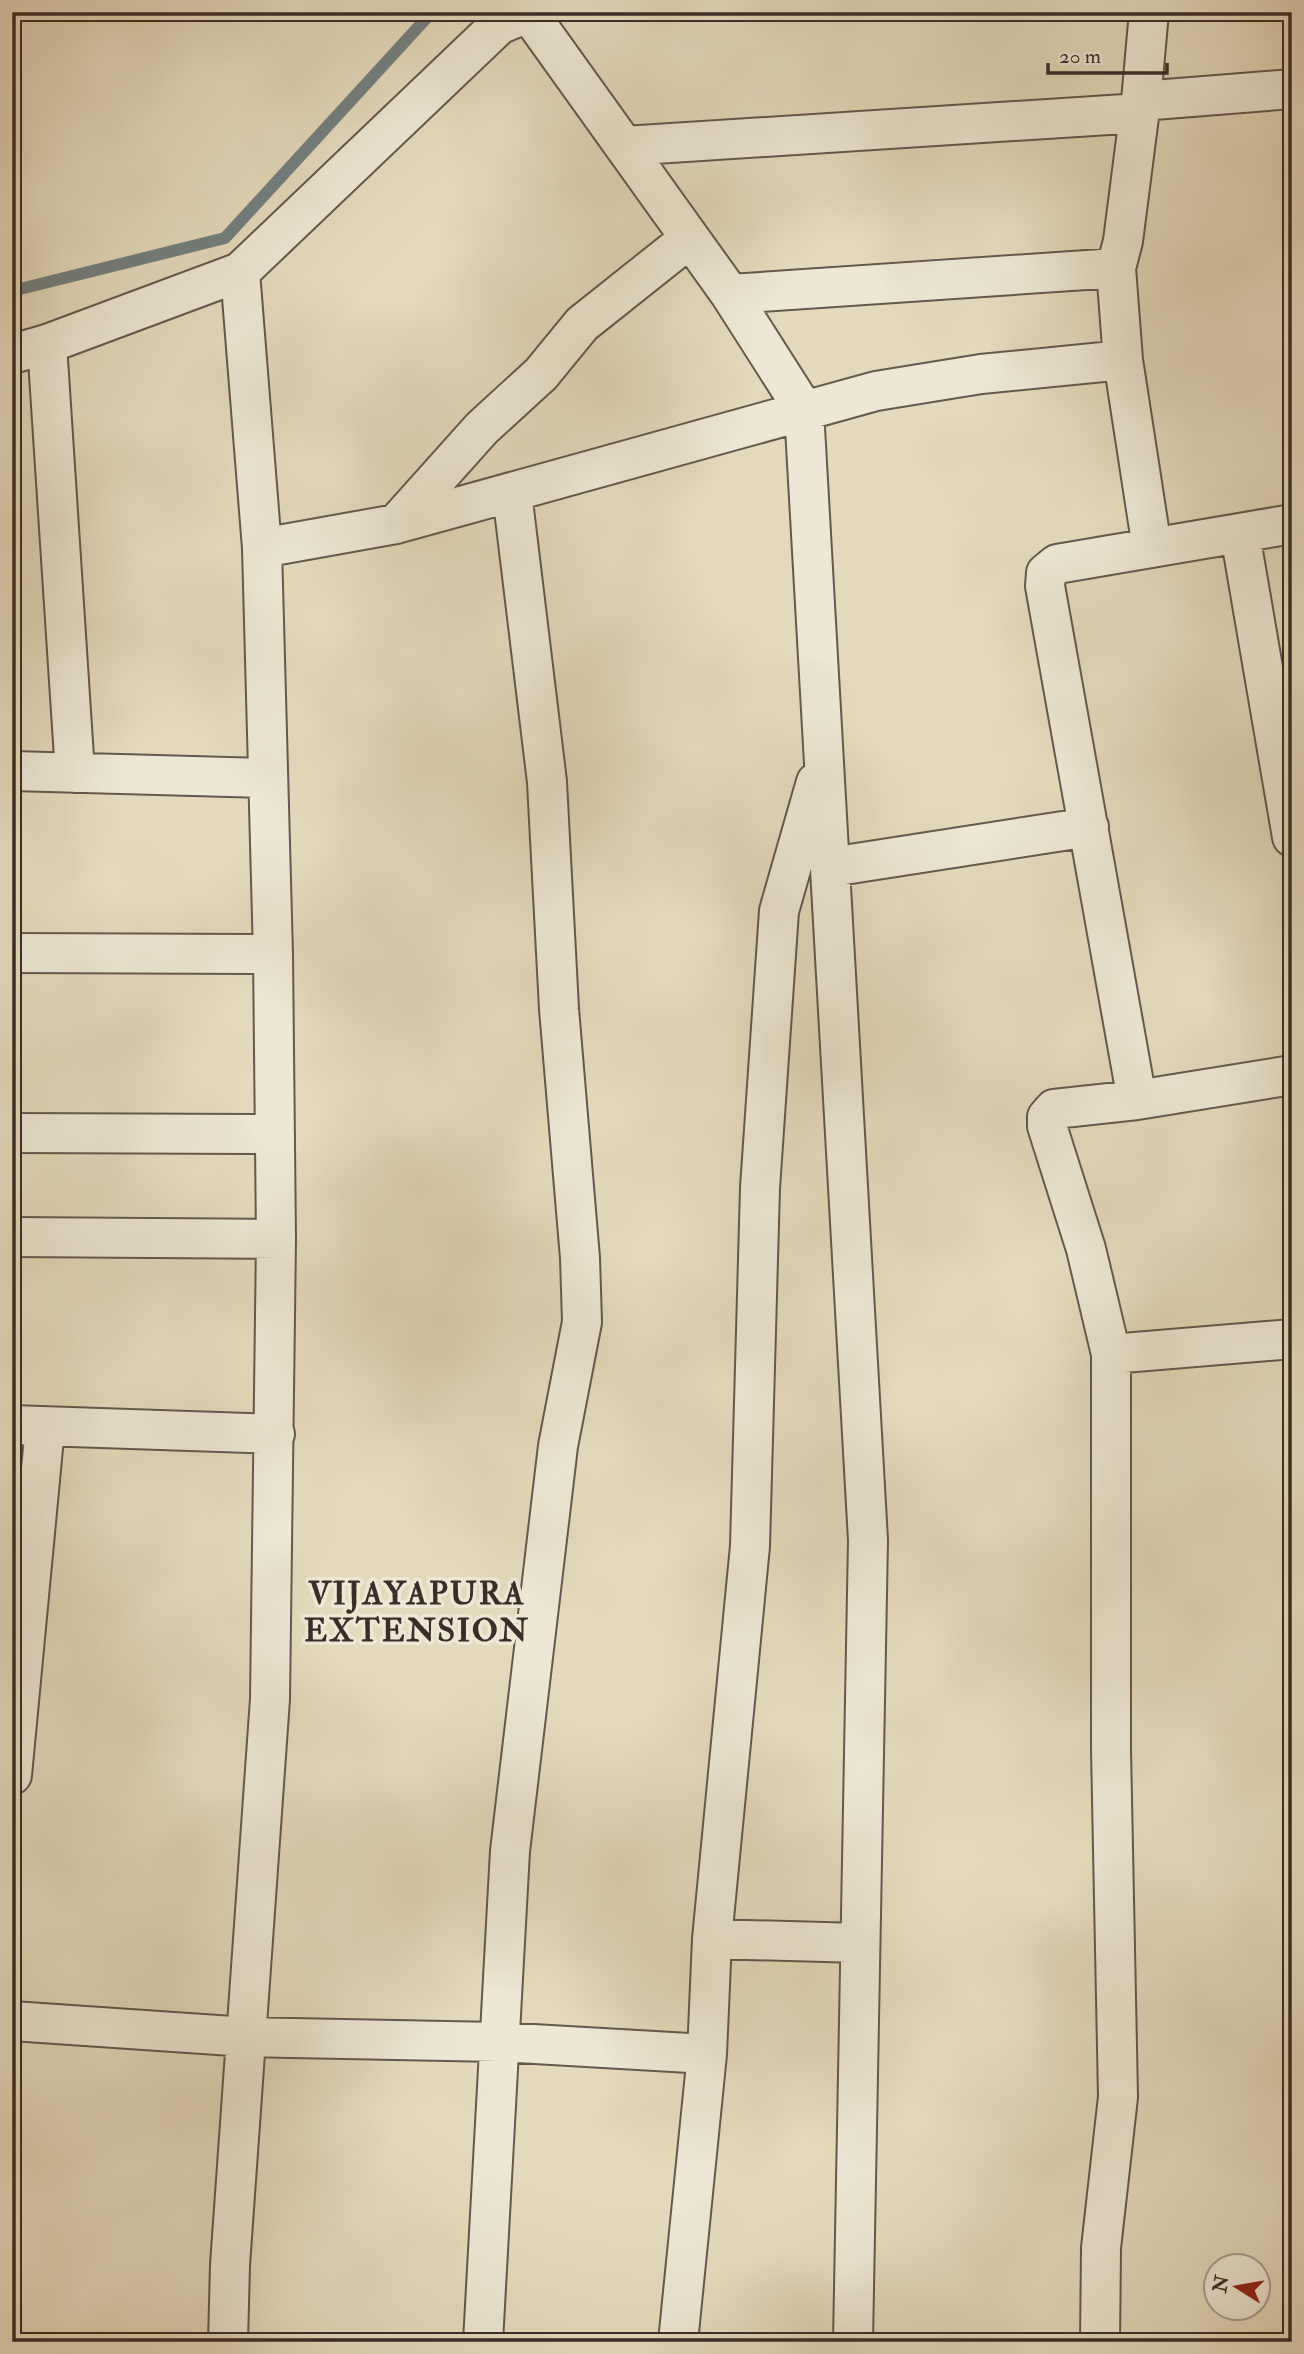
<svg xmlns="http://www.w3.org/2000/svg" width="1304" height="2354" viewBox="0 0 1304 2354" font-family="'IM FELL Double Pica',serif">
	<style>
		.lines { fill: none; stroke-linecap: round; stroke-linejoin: round }
		.stream { stroke: #748080; stroke-width: 12 }
		.minor-casing { stroke: #65584d; stroke-width: 42 }
		.tertiary-casing { stroke: #65584d; stroke-width: 42 }
		.minor { stroke: #ede7d3; stroke-width: 38 }
		.tertiary { stroke: #ede7d3; stroke-width: 38 }
		.labels { text-anchor: middle; stroke-width: 7; stroke-linejoin: round; paint-order: stroke }
		.district-label { font-size: 32px; font-weight: bold; letter-spacing: 2px; fill: #3b2d28; stroke: #ede7d3 }
	</style>
	<rect width="100%" height="100%" fill="#e4dabb"/>
	<filter id="stains"><feTurbulence type="fractalNoise" baseFrequency=".00286" numOctaves="4"/><feColorMatrix values="0 0 0 0 .2 0 0 0 0 .09 0 0 0 0 .02 0 0 0 .5 -.17"/></filter>
	<radialGradient id="worn" r=".72"><stop offset=".6" stop-color="#630" stop-opacity="0"/><stop offset="1" stop-color="#630" stop-opacity=".3"/></radialGradient>
	<g class="lines">
		<path class="stream" d="M12,291L225,238L432,12"/>
		<g class="minor-casing">
			<path id="minor" d="M528,12L730,294L804,410L868,1540L853,2342
				M1149,12L1141,101L1123,241L1116,268L1123,360L1152,548
				M1141,101L1292,89
				M624,146L1140,113
				M730,294L1116,268
				M47,344L75,773
				M396,524L482,428L541,374L582,324L690,238
				M1240,534L1292,837
				M262,548L396,524L876,391L981,374L1123,360
				M12,771L268,778
				M831,867L1089,827
				M12,953L273,954
				M1137,1100L1045,586L1046,573L1057,564L1292,524
				M12,1133L275,1134
				M12,1237L276,1239
				M1111,1354L1292,1339
				M12,1425L275,1434
				M12,1775L45,1427
				M712,1939L860,1943
				M12,2021L247,2037L498,2042L707,2054
				M228,2342L230,2265L270,1699L276,1239L273,954L262,548L240,272
				M483,2342L510,1851L558,1446L582,1322L580,1258L559,1009L547,782L512,493
				M678,2342L707,2054L712,1939L750,1546L760,1188L779,911L816,782
				M1100,2342L1101,2248L1118,2097L1111,1749V1354L1086,1249L1047,1126V1117L1054,1109L1137,1100L1292,1075"/>
		</g>
		<g class="tertiary-casing">
			<path id="tertiary" d="M12,354L47,344L240,272L499,25L529,12"/>
		</g>
		<use href="#minor" class="minor"/>
		<use href="#tertiary" class="tertiary"/>
	</g>
	<g class="labels">
		<g class="district-label">
			<text x="417" y="1604">VIJAYAPURA<tspan x="417" dy="37">EXTENSION</tspan></text>
		</g>
	</g>
	<rect width="1304" height="2354" fill="none" stroke="#e4dabb" stroke-width="42"/>
	<rect x="14" y="14" width="1276" height="2326" fill="none" stroke="#3b2d28" stroke-width="3.5"/>
	<rect x="21" y="21" width="1262" height="2312" fill="none" stroke="#3b2d28" stroke-width="2"/>
	<g transform="translate(1237 2287) rotate(281)"><circle r="33" fill="#ede7d3" stroke="#a69d8f" stroke-width="2"/>
	<path d="M0-5L12 26L0 18L-12 26Z" fill="#8f2418"/>
	<text y="-10" font-size="19" font-weight="bold" text-anchor="middle" fill="#3b2d28">N</text>
	</g>
	<path d="M1048 63v10h119v-10" fill="none" stroke="#3b2d28" stroke-width="3.5"/>
	<text x="1059" y="63" font-size="21" fill="#3b2d28" stroke="#ede7d3" stroke-width="5" paint-order="stroke">20 m</text>
	<rect width="100%" height="100%" filter="url(#stains)"/>
	<rect width="100%" height="100%" fill="url(#worn)"/>
</svg>
